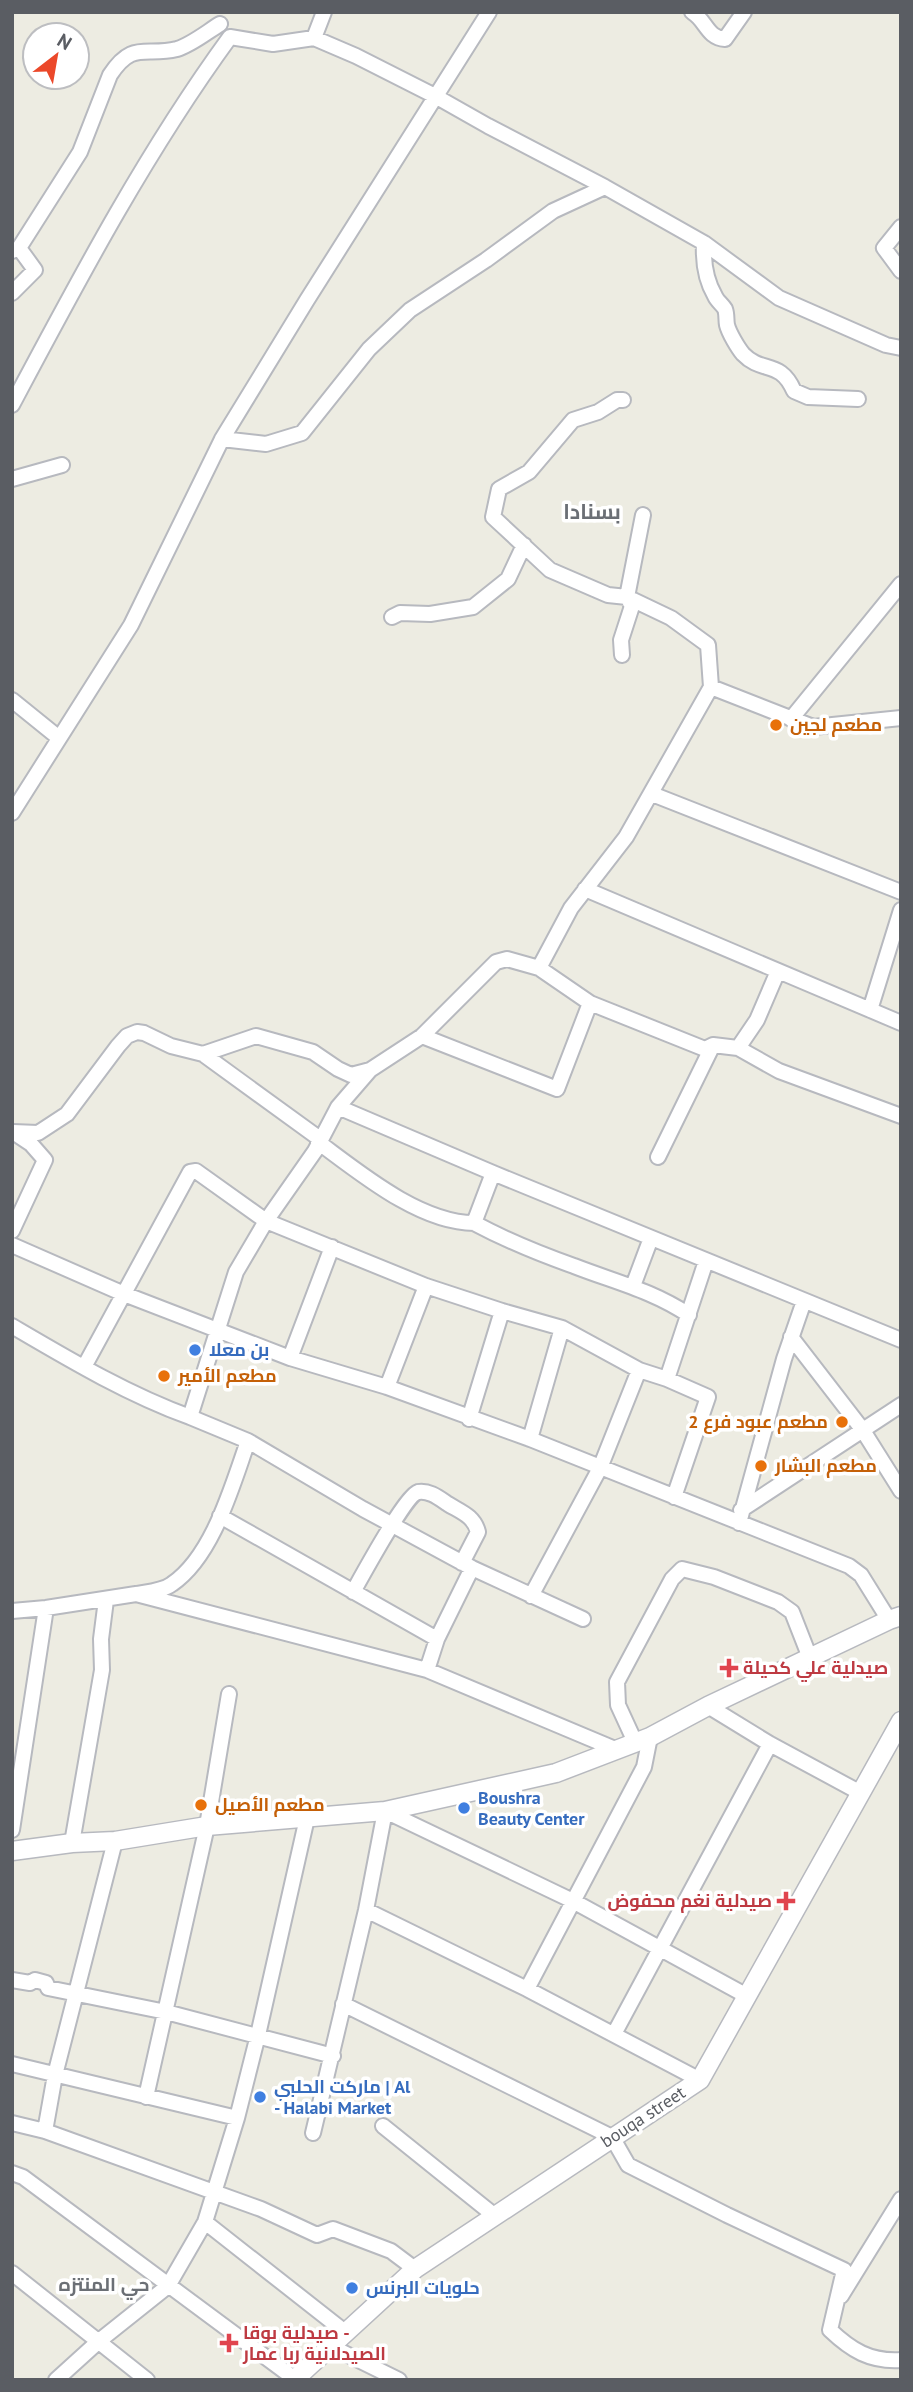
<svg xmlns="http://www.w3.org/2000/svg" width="913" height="2392" viewBox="0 0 913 2392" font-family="'PT Sans',Cairo,sans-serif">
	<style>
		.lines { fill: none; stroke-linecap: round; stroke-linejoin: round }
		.minor-casing { stroke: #b7b9bf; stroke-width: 18 }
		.tertiary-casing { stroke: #b7b9bf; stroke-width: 21 }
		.minor { stroke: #fff; stroke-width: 14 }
		.tertiary { stroke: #fff; stroke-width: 18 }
		.food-dot { fill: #e8710a; stroke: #fff; stroke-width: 2.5 }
		.shop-dot { fill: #3f7fe0; stroke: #fff; stroke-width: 2.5 }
		.health-dot { fill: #e0444e; stroke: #fff; stroke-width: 2.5 }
		.labels { text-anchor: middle; stroke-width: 7; stroke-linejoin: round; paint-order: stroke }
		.food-label { font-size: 18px; font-weight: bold; fill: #c56008; stroke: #fff; text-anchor: start }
		.shop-label { font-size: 18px; font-weight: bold; fill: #366cbe; stroke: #fff; text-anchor: start }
		.health-label { font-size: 18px; font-weight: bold; fill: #be3a42; stroke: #fff; text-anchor: start }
		.street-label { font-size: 18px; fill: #5a5d63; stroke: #fff }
		.neighbourhood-label { font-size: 19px; font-weight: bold; fill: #6b6f75; stroke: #fff }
		.quarter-label { font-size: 21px; font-weight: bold; fill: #6b6f75; stroke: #fff }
	</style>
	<rect width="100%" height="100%" fill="#edece2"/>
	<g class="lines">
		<g class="minor-casing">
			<path id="minor" d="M692,12C706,20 707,38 725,39L744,12
				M314,38L324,12
				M901,227L884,248L901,271
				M704,243C703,262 705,279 715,296C717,301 722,304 725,309C727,314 726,320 727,325C729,333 738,348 743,354C762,374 780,359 794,391L808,397L858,399
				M12,251L19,248L80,152L110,75C133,40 145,57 177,49C191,45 207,32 220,24
				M12,293L35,270L19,248
				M12,405C79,279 146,152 230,37L273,44L314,38L356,56L435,96L488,126L605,187
				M222,439L266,444L302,433L369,349L410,310L486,260L553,211L605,187L704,243L779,298L886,345L901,348
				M12,479L62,465
				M392,617L400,613L430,614L473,607L508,579L524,545
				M622,655L621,640L632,606L627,597L608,595L550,570L493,517L499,489L529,472L573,420L598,412L617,400H623
				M711,687L813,727L901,718
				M12,700L59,738
				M791,719L901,584
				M652,794L901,892
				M12,813L131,625L222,439L307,300L489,12
				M585,889L901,1023
				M539,968L590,1003L705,1049L713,1045L738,1048L779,1071L901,1116
				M870,1010L901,910
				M422,1036L557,1089L590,1003
				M738,1048L757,1020L778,971
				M203,1054L320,1139
				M338,1107L493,1173L901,1340
				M13,1132L38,1133L67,1114L118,1046L127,1036L137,1032L144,1033L171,1046L203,1054L256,1036L313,1052L338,1069L351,1075L370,1070
				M318,1142C360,1173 420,1223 474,1223L493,1173
				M658,1157L713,1045
				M474,1223C506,1240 540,1254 574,1266C615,1282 651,1290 689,1315
				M12,1231L45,1160L31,1144L16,1134
				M12,1245L124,1294L290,1358L387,1387L530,1439L849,1566L861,1575L889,1620
				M633,1286L651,1238
				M12,1326C70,1360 127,1394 190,1417
				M791,1337L862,1429L901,1491
				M290,1358L332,1247
				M84,1367L190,1172L196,1171L266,1221L426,1286L502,1311L562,1328L639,1370L667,1379L708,1397L674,1497
				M667,1379L706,1261
				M387,1387L426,1286
				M469,1419L502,1311
				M530,1439L562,1328
				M248,1441L363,1509L472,1568L583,1619
				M741,1510L901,1405
				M220,1516L437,1639L427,1670
				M739,1523L784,1359L804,1301
				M353,1592C362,1576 406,1495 418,1492C429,1490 439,1498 448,1504C461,1512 474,1516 478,1532L462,1563
				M136,1594C147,1592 163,1591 172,1584C213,1556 232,1486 248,1441L190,1417L236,1272L266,1221L315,1151L338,1107L370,1070L422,1036L496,962L507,959L539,968L571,908L626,837L711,687L708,645L671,618L627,597L643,515
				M531,1596L600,1468L639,1370
				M12,1611L46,1608L136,1594L427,1670L615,1749
				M437,1639L472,1568
				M708,1706L770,1744L859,1792
				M635,1742L618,1705L617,1682L672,1579L682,1569L714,1577L778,1602L792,1612L810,1658
				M12,1830L46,1608
				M72,1843L102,1670L101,1639L106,1600
				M366,1910L527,1989L700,2080
				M12,1980L30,1983L35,1980L46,1983L48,1988L166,2012L333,2056
				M527,1989L644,1767L650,1737
				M343,2004L612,2137L628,2165L727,2215L844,2270L830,2330C851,2350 870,2362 901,2360
				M614,2034L770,1744
				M12,2064L237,2118
				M146,2097L207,1826L229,1694
				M12,2123L45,2131L261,2209L317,2235L333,2229L391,2251L415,2269
				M383,2126L495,2216
				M45,2131L55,2075L115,1841
				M313,2133L366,1910L385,1811L573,1901L747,1996
				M12,2173L23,2177L295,2379
				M205,2222L345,2332
				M12,2273L147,2380
				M841,2296L901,2199
				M330,2346L399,2380
				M56,2380L99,2341L168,2286L205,2222L237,2118L258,2035L307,1818"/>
		</g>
		<g class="tertiary-casing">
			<path id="tertiary" d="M12,1851L72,1843L115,1841L207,1826L385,1811L556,1773L650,1737L708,1706L889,1620L901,1616
				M294,2380L415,2269L700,2080L901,1721"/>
		</g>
		<use href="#minor" class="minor"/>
		<use href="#tertiary" class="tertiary"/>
	</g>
	<g class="food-dot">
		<circle cx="776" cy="725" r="7"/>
		<circle cx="164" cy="1376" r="7"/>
		<circle cx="842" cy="1422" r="7"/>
		<circle cx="761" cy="1466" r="7"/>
		<circle cx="201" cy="1805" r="7"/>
	</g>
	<g class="shop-dot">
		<circle cx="195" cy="1350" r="7"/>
		<circle cx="464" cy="1808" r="7"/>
		<circle cx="260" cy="2097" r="7"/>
		<circle cx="352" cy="2288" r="7"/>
	</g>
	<g class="health-dot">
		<path d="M725.5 1657.5h7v7h7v7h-7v7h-7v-7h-7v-7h7z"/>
		<path d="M782.5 1890.5h7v7h7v7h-7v7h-7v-7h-7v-7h7z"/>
		<path d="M225.5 2332.5h7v7h7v7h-7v7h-7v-7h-7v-7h7z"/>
	</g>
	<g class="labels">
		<g class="food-label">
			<text x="790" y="731">مطعم لجين</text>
			<text x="178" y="1382">مطعم الأمير</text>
			<text x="828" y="1428" text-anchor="end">مطعم عبود فرع 2</text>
			<text x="775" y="1472">مطعم البشار</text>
			<text x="215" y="1811">مطعم الأصيل</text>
		</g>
		<g class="shop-label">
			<text x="209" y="1356">بن معلا</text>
			<text x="478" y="1804">Boushra<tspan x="478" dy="21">Beauty Center</tspan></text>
			<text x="274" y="2093">ماركت الحلبي | Al<tspan x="274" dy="21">- Halabi Market</tspan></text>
			<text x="366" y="2294">حلويات البرنس</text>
		</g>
		<g class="health-label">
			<text x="743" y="1674">صيدلية علي كحيلة</text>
			<text x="772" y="1907" text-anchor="end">صيدلية نغم محفوض</text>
			<text x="243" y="2339">صيدلية بوقا -<tspan x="243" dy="21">الصيدلانية ربا عمار</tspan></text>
		</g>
		<g class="street-label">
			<text transform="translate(643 2117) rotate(-33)" y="6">bouqa street</text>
		</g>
		<g class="neighbourhood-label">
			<text x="104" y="2291">حي المنتزه</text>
		</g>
		<g class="quarter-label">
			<text x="592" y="519">بسنادا</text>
		</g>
	</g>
	<rect width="913" height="2392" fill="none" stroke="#5a5d63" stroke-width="28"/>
	<g transform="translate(56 56) rotate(31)"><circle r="33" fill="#ffffff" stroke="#bdbec1" stroke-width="2"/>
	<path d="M0-5L12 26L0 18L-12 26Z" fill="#eb482a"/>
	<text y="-10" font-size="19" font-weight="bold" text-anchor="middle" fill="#5a5d63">N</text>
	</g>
</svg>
